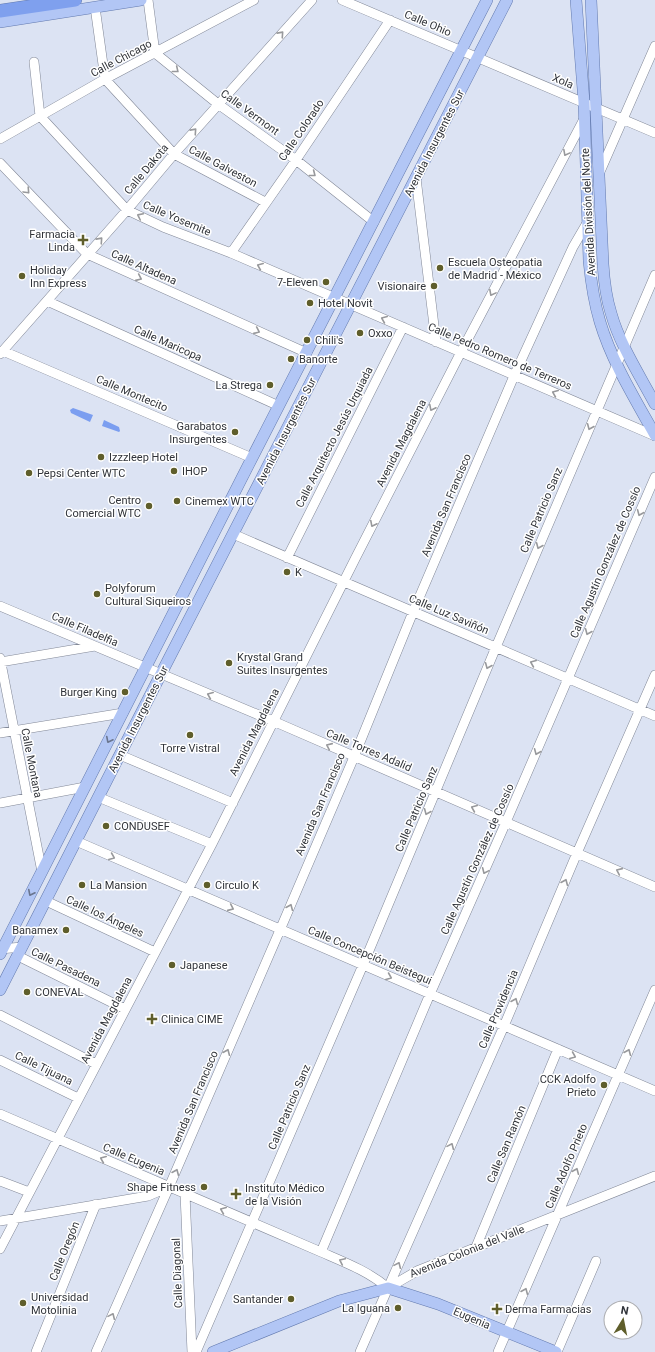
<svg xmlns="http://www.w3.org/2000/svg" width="655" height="1352" viewBox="0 0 655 1352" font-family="Roboto,sans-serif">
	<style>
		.water { fill: #7b9ef0 }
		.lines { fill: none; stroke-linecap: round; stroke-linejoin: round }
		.minor-casing { stroke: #828897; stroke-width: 10 }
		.major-casing { stroke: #637aaf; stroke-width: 12 }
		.highway-casing { stroke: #637aaf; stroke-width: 14 }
		.minor { stroke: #fff; stroke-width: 9 }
		.major { stroke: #b2c6f5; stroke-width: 11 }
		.highway { stroke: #7fa0ee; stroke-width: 13 }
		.oneway { stroke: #98999c }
		.oneway2 { stroke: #6a758e }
		.poi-dot { fill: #5f5e2b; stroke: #fff; stroke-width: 1.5 }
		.labels { text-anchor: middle; stroke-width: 3; stroke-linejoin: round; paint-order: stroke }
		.street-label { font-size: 11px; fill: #303339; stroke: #fff }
		.poi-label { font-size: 11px; fill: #303339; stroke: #fff; text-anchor: start }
	</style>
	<rect width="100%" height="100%" fill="#dce3f3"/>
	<path class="water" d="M73,408L93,415L90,422L71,413L70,410Z
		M104,420L119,427L120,431L119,432L102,426Z"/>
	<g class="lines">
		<g class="minor-casing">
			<path id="minor" d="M148,0L155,53L218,104L296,160L374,222
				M342,0L655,133
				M95,7L105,79L174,154L265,202
				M34,62L40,116
				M40,116L127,210L163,227L231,253L655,436
				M0,139L105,79L254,0
				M0,163L87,254L307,353
				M599,174L655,46
				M416,178L436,342
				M231,253L296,160L390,20
				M47,301L279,406
				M3,351L252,458
				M0,354L127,210L174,154L312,0
				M233,534L655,716
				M287,558L403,327
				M0,606L273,721L655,887
				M0,658L42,872
				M0,662L95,646
				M0,733L123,713
				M120,755L233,803
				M98,797L212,844
				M0,803L85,787
				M76,841L655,1091
				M46,901L155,952
				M0,949L22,947
				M18,956L125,1009
				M0,1015L96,1064
				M0,1060L78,1098
				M0,1114L321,1252C344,1262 368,1271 388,1288L417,1271L655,1176
				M0,1181L29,1192
				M185,1194L192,1352
				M0,1221L148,1196L169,1187
				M476,1247L558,1049
				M0,1249L212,844L355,559L461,352L584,119
				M321,1252L430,994L506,822L655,477
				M36,1352L96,1204
				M96,1352L169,1187L280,930L354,757L413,612L514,376L573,247L587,223
				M196,1352L363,965L496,647L655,275
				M360,1352L388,1288L504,1026L577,853L655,675
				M498,1352L655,990
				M557,1352L596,1261"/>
		</g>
		<g class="major-casing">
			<path id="major" d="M576,0L584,102L589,261C591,282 594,302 600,322C612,362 635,399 655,435
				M591,0L603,264C604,280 606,297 611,313C620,345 639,374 655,404
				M0,22L141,0
				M0,954L252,458L487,0
				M0,990L161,674L507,0
				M213,1352L339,1301L388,1288L438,1304L556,1352"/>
		</g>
		<g class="highway-casing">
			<path id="highway" d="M0,11L75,0"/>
		</g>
		<use href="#minor" class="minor"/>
		<use href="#major" class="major"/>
		<use href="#highway" class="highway"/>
	</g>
	<defs><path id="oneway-chevron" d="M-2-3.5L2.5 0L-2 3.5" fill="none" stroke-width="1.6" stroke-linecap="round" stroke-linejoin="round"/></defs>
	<g class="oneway">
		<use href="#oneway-chevron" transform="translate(281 34) rotate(-48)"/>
		<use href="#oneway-chevron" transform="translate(176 70) rotate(39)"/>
		<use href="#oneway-chevron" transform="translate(194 131) rotate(-48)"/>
		<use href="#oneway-chevron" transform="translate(566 153) rotate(118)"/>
		<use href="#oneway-chevron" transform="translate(313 174) rotate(38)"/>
		<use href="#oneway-chevron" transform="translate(27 191) rotate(47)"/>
		<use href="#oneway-chevron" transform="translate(140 216) rotate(-154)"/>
		<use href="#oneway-chevron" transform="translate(100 240) rotate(-48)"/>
		<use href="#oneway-chevron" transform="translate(260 266) rotate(-157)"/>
		<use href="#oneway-chevron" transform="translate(139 278) rotate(24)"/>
		<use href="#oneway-chevron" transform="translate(492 293) rotate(118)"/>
		<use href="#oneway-chevron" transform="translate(384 319) rotate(-157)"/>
		<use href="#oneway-chevron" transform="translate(257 331) rotate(24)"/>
		<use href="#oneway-chevron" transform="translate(555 393) rotate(-157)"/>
		<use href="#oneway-chevron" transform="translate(432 408) rotate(117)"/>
		<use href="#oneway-chevron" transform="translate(590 427) rotate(113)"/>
		<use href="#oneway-chevron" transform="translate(640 513) rotate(113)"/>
		<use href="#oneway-chevron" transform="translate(373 524) rotate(117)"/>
		<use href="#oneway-chevron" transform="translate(539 546) rotate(113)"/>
		<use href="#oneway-chevron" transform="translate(588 632) rotate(113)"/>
		<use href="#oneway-chevron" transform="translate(533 663) rotate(-157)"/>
		<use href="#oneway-chevron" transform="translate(488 666) rotate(113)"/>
		<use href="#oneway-chevron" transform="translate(210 695) rotate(-157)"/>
		<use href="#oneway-chevron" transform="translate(329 746) rotate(-156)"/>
		<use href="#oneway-chevron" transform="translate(537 752) rotate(113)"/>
		<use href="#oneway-chevron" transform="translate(474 808) rotate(-157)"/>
		<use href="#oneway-chevron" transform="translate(427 812) rotate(113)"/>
		<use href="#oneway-chevron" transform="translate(112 857) rotate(23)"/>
		<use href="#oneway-chevron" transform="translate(485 871) rotate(114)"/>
		<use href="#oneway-chevron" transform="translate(619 871) rotate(-156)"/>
		<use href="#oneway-chevron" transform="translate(565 882) rotate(-67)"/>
		<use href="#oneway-chevron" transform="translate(290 907) rotate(-67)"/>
		<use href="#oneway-chevron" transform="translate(231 908) rotate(24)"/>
		<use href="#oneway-chevron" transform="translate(389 977) rotate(23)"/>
		<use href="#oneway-chevron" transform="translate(515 1001) rotate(-67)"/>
		<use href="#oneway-chevron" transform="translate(227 1052) rotate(-67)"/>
		<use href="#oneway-chevron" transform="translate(628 1052) rotate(-67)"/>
		<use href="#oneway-chevron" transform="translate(573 1056) rotate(23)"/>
		<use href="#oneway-chevron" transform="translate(451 1146) rotate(-66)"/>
		<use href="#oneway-chevron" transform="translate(103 1159) rotate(-157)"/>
		<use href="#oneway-chevron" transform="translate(576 1171) rotate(-67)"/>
		<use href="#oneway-chevron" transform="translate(176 1172) rotate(-67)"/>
		<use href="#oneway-chevron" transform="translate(223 1210) rotate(-157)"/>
		<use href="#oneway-chevron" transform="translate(342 1261) rotate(-155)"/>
		<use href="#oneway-chevron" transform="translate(398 1265) rotate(-66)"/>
		<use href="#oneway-chevron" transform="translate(525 1291) rotate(-67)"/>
		<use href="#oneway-chevron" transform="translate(112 1316) rotate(-66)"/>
	</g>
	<g class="oneway2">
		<use href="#oneway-chevron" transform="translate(109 740) rotate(117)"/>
		<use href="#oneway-chevron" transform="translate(31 893) rotate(117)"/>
	</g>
	<g class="poi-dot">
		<path d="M81 234h4v4h4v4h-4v4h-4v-4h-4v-4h4z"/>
		<circle cx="440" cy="268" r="4"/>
		<circle cx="22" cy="276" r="4"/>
		<circle cx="326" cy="282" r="4"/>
		<circle cx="434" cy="286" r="4"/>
		<circle cx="310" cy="303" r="4"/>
		<circle cx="360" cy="333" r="4"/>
		<circle cx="307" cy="340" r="4"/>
		<circle cx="291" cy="359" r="4"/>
		<circle cx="270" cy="385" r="4"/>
		<circle cx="235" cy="432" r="4"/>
		<circle cx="101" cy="457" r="4"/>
		<circle cx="174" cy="471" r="4"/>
		<circle cx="29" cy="473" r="4"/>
		<circle cx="177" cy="501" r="4"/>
		<circle cx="149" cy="506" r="4"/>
		<circle cx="287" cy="572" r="4"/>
		<circle cx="97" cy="594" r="4"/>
		<circle cx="229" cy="663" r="4"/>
		<circle cx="125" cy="692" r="4"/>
		<circle cx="190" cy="735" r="4"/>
		<circle cx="106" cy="826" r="4"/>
		<circle cx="82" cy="885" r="4"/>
		<circle cx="207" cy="885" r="4"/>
		<circle cx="66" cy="930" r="4"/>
		<circle cx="172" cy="965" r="4"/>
		<circle cx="27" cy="992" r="4"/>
		<path d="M150 1013h4v4h4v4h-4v4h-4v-4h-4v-4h4z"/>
		<circle cx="604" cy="1085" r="4"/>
		<circle cx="204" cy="1187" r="4"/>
		<path d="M234 1188h4v4h4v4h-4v4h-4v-4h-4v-4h4z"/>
		<circle cx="291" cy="1299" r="4"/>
		<circle cx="23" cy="1303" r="4"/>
		<circle cx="398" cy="1308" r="4"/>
		<path d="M495 1303h4v4h4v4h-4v4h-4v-4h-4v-4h4z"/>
	</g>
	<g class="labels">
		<g class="street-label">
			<text transform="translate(428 23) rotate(23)" y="4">Calle Ohio</text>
			<text transform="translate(121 58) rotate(-28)" y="4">Calle Chicago</text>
			<text transform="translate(563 81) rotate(23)" y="4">Xola</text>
			<text transform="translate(250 112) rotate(36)" y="4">Calle Vermont</text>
			<text transform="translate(301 130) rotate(-56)" y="4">Calle Colorado</text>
			<text transform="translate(434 143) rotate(-63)" y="4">Avenida Insurgentes Sur</text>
			<text transform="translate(223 166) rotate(28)" y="4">Calle Galveston</text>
			<text transform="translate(146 169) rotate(-50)" y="4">Calle Dakota</text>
			<text transform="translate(588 212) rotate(-93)" y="4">Avenida División del Norte</text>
			<text transform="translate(177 218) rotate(23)" y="4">Calle Yosemite</text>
			<text transform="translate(144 267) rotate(24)" y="4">Calle Altadena</text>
			<text transform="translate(168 343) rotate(24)" y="4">Calle Maricopa</text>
			<text transform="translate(500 356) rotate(23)" y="4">Calle Pedro Romero de Terreros</text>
			<text transform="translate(132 393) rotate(23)" y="4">Calle Montecito</text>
			<text transform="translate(286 431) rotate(-63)" y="4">Avenida Insurgentes Sur</text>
			<text transform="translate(334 437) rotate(-63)" y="4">Calle Arquitecto Jesús Urquiada</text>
			<text transform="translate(401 443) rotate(-63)" y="4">Avenida Magdalena</text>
			<text transform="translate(446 505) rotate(-67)" y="4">Avenida San Francisco</text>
			<text transform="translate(541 510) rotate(-67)" y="4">Calle Patricio Sanz</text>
			<text transform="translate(605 562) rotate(-67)" y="4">Calle Agustín González de Cossío</text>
			<text transform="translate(449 614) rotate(23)" y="4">Calle Luz Saviñón</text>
			<text transform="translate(85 629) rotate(23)" y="4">Calle Filadelfia</text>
			<text transform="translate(138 719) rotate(-63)" y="4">Avenida Insurgentes Sur</text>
			<text transform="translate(254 732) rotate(-63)" y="4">Avenida Magdalena</text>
			<text transform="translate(369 750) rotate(23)" y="4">Calle Torres Adalid</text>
			<text transform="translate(32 763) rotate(79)" y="4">Calle Montana</text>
			<text transform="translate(320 804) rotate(-67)" y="4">Avenida San Francisco</text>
			<text transform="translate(416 809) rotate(-67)" y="4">Calle Patricio Sanz</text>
			<text transform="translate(477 859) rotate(-66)" y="4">Calle Agustín González de Cossío</text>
			<text transform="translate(105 916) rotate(25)" y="4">Calle los Ángeles</text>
			<text transform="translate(370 955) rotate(23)" y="4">Calle Concepción Beistegui</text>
			<text transform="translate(66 967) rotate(26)" y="4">Calle Pasadena</text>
			<text transform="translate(498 1009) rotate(-67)" y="4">Calle Providencia</text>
			<text transform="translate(106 1020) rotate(-62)" y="4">Avenida Magdalena</text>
			<text transform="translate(44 1068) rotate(26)" y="4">Calle Tijuana</text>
			<text transform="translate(193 1102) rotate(-67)" y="4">Avenida San Francisco</text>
			<text transform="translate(289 1107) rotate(-67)" y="4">Calle Patricio Sanz</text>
			<text transform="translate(506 1144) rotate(-67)" y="4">Calle San Ramón</text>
			<text transform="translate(134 1159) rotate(23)" y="4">Calle Eugenia</text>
			<text transform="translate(566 1166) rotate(-67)" y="4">Calle Adolfo Prieto</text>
			<text transform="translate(64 1251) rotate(-68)" y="4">Calle Oregón</text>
			<text transform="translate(467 1251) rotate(-22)" y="4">Avenida Colonia del Valle</text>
			<text transform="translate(177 1273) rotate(-92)" y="4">Calle Diagonal</text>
			<text transform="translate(472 1318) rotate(23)" y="4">Eugenia</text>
		</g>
		<g class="poi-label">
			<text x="75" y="238" text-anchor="end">Farmacia<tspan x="75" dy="13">Linda</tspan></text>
			<text x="448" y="266">Escuela Osteopatia<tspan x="448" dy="13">de Madrid - México</tspan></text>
			<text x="30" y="274">Holiday<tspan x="30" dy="13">Inn Express</tspan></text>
			<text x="318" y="286" text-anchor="end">7-Eleven</text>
			<text x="426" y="290" text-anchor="end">Visionaire</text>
			<text x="318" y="307">Hotel Novit</text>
			<text x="368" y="337">Oxxo</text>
			<text x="315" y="344">Chili's</text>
			<text x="299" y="363">Banorte</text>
			<text x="262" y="389" text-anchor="end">La Strega</text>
			<text x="227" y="430" text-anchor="end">Garabatos<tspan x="227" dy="13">Insurgentes</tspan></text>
			<text x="109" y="461">Izzzleep Hotel</text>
			<text x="182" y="475">IHOP</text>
			<text x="37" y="477">Pepsi Center WTC</text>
			<text x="141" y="504" text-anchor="end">Centro<tspan x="141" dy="13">Comercial WTC</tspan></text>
			<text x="185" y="505">Cinemex WTC</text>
			<text x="295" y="576">K</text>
			<text x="105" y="592">Polyforum<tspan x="105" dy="13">Cultural Siqueiros</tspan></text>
			<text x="237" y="661">Krystal Grand<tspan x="237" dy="13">Suites Insurgentes</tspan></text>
			<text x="117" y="696" text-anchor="end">Burger King</text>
			<text x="190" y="752" text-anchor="middle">Torre Vistral</text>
			<text x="114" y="830">CONDUSEF</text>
			<text x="90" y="889">La Mansion</text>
			<text x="215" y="889">Circulo K</text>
			<text x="58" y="934" text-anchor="end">Banamex</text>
			<text x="180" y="969">Japanese</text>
			<text x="35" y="996">CONEVAL</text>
			<text x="161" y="1023">Clinica CIME</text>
			<text x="596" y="1083" text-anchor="end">CCK Adolfo<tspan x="596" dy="13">Prieto</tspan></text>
			<text x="196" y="1191" text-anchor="end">Shape Fitness</text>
			<text x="245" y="1192">Instituto Médico<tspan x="245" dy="13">de la Visión</tspan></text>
			<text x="31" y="1301">Universidad<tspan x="31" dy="13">Motolinia</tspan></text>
			<text x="283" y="1303" text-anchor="end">Santander</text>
			<text x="390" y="1312" text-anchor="end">La Iguana</text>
			<text x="505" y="1313">Derma Farmacias</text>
		</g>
	</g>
	<g transform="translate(623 1320) rotate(10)"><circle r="19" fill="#ffffff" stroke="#acadb0"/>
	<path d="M0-3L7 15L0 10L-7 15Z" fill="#5f5e2b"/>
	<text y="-6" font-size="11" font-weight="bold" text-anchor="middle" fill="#303339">N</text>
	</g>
</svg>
